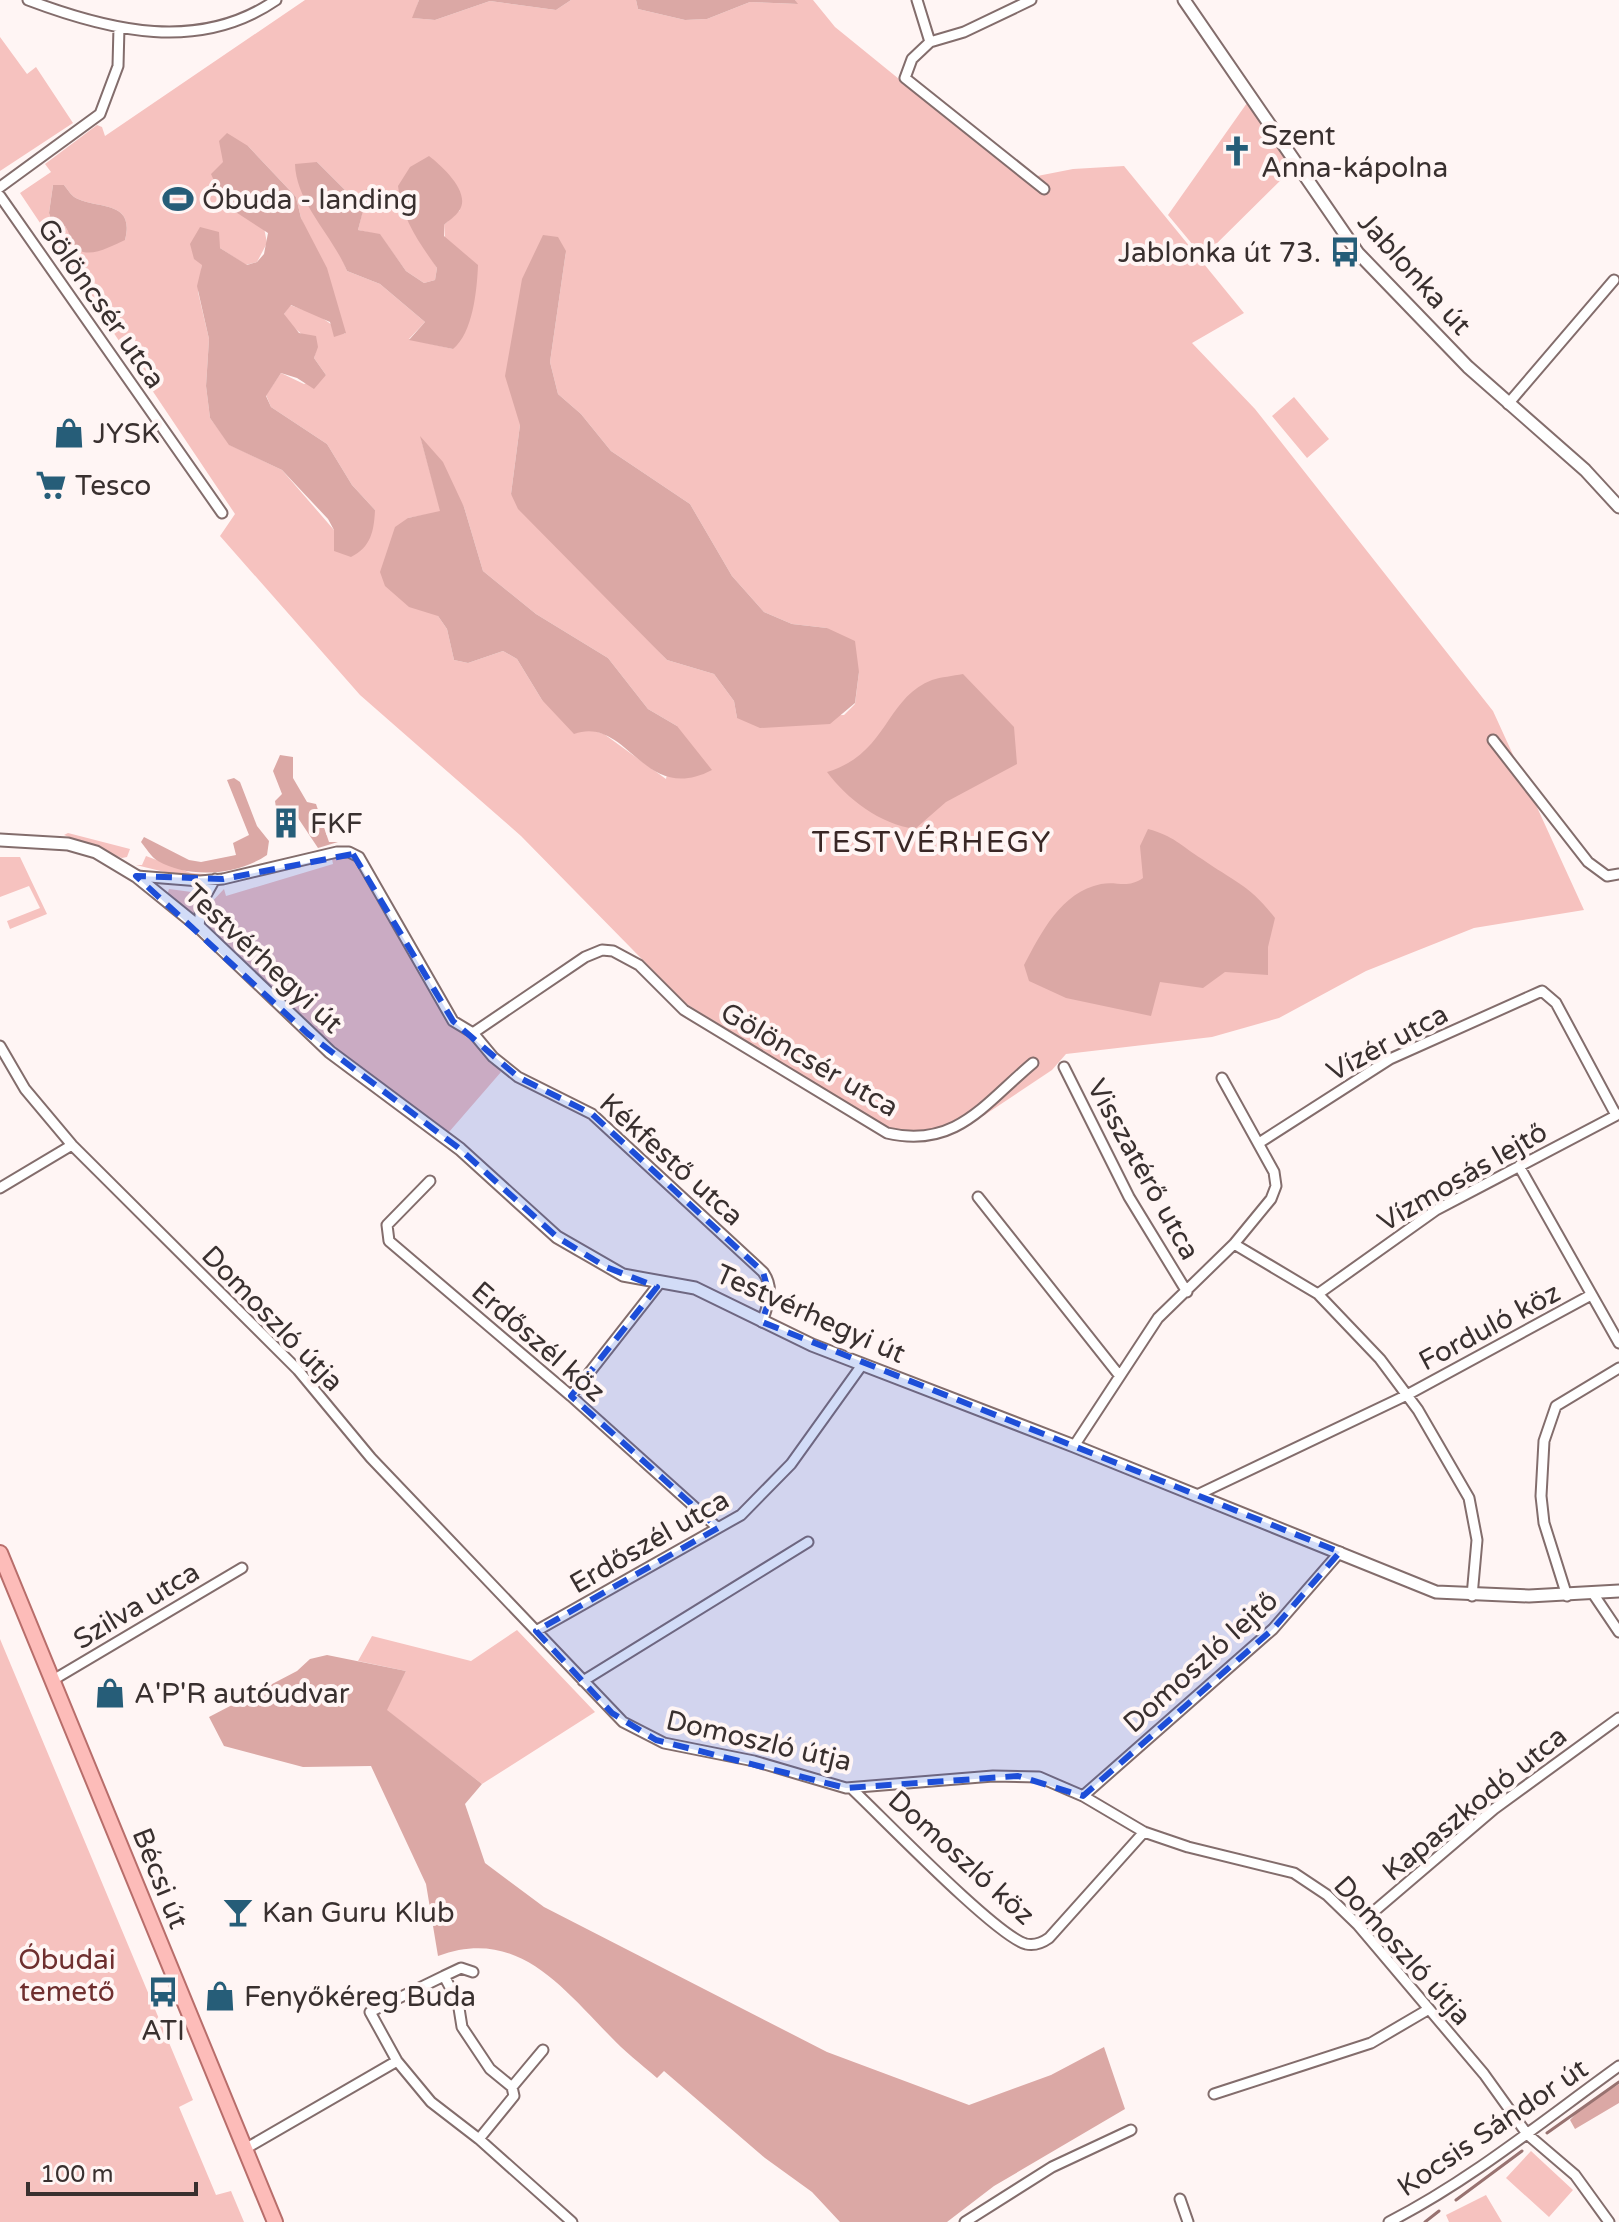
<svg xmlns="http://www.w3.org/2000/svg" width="1619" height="2222" viewBox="0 0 1619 2222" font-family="'Varela Round',sans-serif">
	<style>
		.green { fill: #f6c2bf; fill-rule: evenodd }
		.forest { fill: #dba8a5 }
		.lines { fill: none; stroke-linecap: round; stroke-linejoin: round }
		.stream { stroke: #987270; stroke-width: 3 }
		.minor-casing { stroke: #836d6c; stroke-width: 13 }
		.tertiary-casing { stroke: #836d6c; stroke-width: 15 }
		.primary-casing { stroke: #b86e6b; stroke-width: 18 }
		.minor { stroke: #fff; stroke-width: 9 }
		.tertiary { stroke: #fff; stroke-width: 11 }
		.primary { stroke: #fdbcb9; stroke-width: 14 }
		.marked { fill: #1d4ed8; fill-opacity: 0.2; stroke: #1d4ed8; stroke-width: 6; stroke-dasharray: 16 10; stroke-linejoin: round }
		.labels { text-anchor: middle; stroke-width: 8; stroke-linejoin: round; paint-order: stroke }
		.poi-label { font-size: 28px; fill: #39302f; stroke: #fff5f4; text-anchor: start }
		.street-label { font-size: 28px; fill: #39302f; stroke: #fff5f4 }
		.park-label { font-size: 28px; fill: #6f2f2f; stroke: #fff5f4 }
		.neighbourhood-label { font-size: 30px; letter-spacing: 2px; fill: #392725; stroke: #fff5f4 }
	</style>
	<rect width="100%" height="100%" fill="#fff5f4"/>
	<path class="green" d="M305,0H419L413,18L435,20L490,1L556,10L571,0H636L638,9L685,20L707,19L750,2L797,4L795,0H813L835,27L1022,179L1073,169L1124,166L1244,313L1192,343L1255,409L1493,711L1584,910L1474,928L1366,971L1279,1018L1212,1037L1066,1054L1052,1070L983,1116L929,1131L888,1129L685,1003L521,836L360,695L220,536L235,514L20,193L51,172L45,164L97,125L102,127L105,136ZM248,146L296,197L301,218L345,334L318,315L290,305L284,314L286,321L317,347L314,358L326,375L304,384L281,373L266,395L271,407L327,444L352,485L375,510L334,530L282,470L230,445L210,418L206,386L209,339L198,292L202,265L220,248L246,265L257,262L267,243ZM317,162L348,193L359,194L368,189L358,230L380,235L406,271L424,283L435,280L437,268L401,209L460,210L444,225L453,349L409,339L425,322L380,284L347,271L339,250L306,201ZM53,185H64C68,190 72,197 78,199C100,209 135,201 125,240L71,236L65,226L54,229L49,213ZM566,251L550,362L558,394L581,414L611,451L690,504L732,576L764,612L792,624L827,628L859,672L855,704L844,715L737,718L734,701L714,674L667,660L511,494L520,425ZM421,439L464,507L483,571L536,614L608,658L648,709L677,726L666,779L604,734L588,729L542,700L517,659L503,651L468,663L454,660L447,629L438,616L408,518L441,512Z
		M0,37L27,74L36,67L73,123L0,171Z
		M1247,103L1293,168L1203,257L1168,215Z
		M1294,397L1329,439L1307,458L1272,416Z
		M68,833L130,849L127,857L122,858L64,835Z
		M146,856L191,873L217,875L181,876L136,865H142Z
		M0,857H20L47,914L10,929L7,921L40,908L29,886L0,897Z
		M347,857L355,859L368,877L434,991L501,1072L449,1132L355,1066L210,927L207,907L224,889L226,896L333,864L332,859Z
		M169,889L199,893L193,916L167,895Z
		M517,1630L595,1712L482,1784L386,1710L406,1671L358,1661L372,1636L471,1661Z
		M0,1639L193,2100L179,2107L216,2195L231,2191L244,2222H0Z
		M1531,2151L1573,2190L1549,2217L1506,2178Z
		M1486,2195L1502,2222H1449L1446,2215Z"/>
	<path class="forest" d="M419,0H571L556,10L490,1L435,20L412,18Z
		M636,0H795L798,4L750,2L707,19L685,20L638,9Z
		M227,133L248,146L296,197L301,218L327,268L346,333L334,337L330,322L291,305L284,314L299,333L316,336L318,347L314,358L326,375L314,389L297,378L281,373L266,396L271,407L327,444L352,485L375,510C374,531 371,547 351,557L334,551V530L328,519L282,470L229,445L210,418L206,386L209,339L197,286L202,265L194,259L190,244L200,227L219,232L220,248L247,265L257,262L264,254L268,233L225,205L211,174L223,162L219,141Z
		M429,156C442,166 472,193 459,211C456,216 448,221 444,225V236L478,265C477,290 473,333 453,349L409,340L425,322L380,284L347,271C333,236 296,203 295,164L317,162L348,193L359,194L369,188L358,230L380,234L406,271L424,283L435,280L437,268C418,241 402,219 398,186L410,167Z
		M53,185H64C68,190 72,197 78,199C100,209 135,201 125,240C111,246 85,262 74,245C71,239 69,232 65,226L54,229L49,213Z
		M543,235L558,237L566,251L550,362L558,394L581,414L611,451L690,504L732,576L764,612L792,624L827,628L855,641L859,672L855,703L830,724L760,728L737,718L734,701L714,674L667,660L518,509L511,494L520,425L505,376L522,279Z
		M420,436L443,462L464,507L483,571L536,614L608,658L648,709L677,726L712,770C643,806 628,715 574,734L542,700L517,659L503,651L468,663L454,660L447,629L438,616L409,607L385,586L380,572L395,527L408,518L440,511Z
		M963,674L1014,727L1017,764L946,802L915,829C880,824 847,799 827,772C888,754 885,698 932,680C941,677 953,676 963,674Z
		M280,755L293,757V778L307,802L316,804L329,842H338L318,848L290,806L276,808L275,801L282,794L273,771Z
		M234,778L240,782L257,826L269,841L267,855C238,875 189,879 158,861C151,857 146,848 141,842L144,837L189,860L201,862L236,855L233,843L249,835L227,780Z
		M1148,829C1174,836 1180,845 1202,859C1233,881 1250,885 1275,918L1268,947V975L1225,972L1203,988L1160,982L1151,1016L1066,998L1029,981L1024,965C1041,933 1061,892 1101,884C1118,881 1127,889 1143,878L1140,846Z
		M327,1655L406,1671L387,1710L482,1784L465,1804L485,1863L544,1907L827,2052L969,2105L1051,2075L1104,2047L1125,2109L994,2186L947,2222H840L812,2192L765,2158L664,2071L657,2078C641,2064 624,2051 610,2036C560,1985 516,1927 438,1956L426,1884L371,1766L303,1767L224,1746L209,1717L297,1671L310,1659Z
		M1619,2084V2103L1575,2129L1570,2120L1581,2108Z"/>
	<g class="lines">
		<path class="stream" d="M1547,2133L1619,2082
			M1456,2200L1522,2151
			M1425,2222L1439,2211"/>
		<g class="minor-casing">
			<path id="minor" d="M28,0C110,31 199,53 276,0
				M917,0L930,42L912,59L905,78L1044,189
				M930,42L964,32L1031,0
				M0,187L100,114L118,66L119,27
				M0,196L222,513
				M1508,404L1614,280
				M1493,740L1588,862L1607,876L1619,874
				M137,876L200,881L223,879L337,852H349L359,857L453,1021L473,1033L493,1057L518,1077L592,1114L763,1272C775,1288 768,1305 762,1322
				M199,927L201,904L215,879
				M473,1033L585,957L602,950L613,951L639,965L684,1010L887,1133C956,1149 984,1104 1033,1063
				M0,1046L25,1089L72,1145L298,1370L371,1458L623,1722L664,1743L754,1761L846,1788L993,1776L1039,1777L1083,1796L1144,1832L1188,1847L1294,1873L1327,1895L1358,1925L1484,2074L1527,2134L1575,2175L1609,2222
				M1064,1067L1129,1197L1187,1292
				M1259,1143L1390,1059L1542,991L1556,1003L1616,1115
				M1519,1166L1619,1343
				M430,1181L387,1225L389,1241L571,1396L718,1528
				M0,1188L72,1145
				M978,1197L1119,1375
				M1234,1244L1318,1294L1380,1359L1418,1410L1469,1498L1477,1540L1472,1596
				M1318,1294L1436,1210L1619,1114
				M571,1396L659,1284
				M1074,1446L1158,1318L1234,1244L1271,1199L1276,1186L1274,1172L1222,1078
				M1197,1495L1407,1395L1591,1295
				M1594,1595L1619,1632
				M1567,1596L1544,1523L1541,1496L1544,1441L1556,1406L1619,1368
				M536,1631L741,1515L791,1464L862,1365
				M53,1680L242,1568
				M583,1681L808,1542
				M851,1788C881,1816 996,1936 1026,1944C1035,1946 1042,1943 1049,1938L1144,1832
				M1083,1796L1273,1629L1340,1552
				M1358,1925L1494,1809L1619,1718
				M444,1976L461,1968L473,1972
				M512,2087L543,2050
				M1214,2094L1371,2043L1429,2009
				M479,2139L514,2096L512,2087L490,2069L462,2027L458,2002L444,1976L370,2012L397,2061L431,2102L479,2139L572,2222
				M245,2149L397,2061
				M1180,2199L1188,2222
				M965,2222L1052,2167L1131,2130
				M1389,2222C1471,2180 1544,2120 1619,2066"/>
		</g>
		<g class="tertiary-casing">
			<path id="tertiary" d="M1184,0L1358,253L1468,367L1585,470L1619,507
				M0,840L68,844L96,852L136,876L199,927L330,1052L460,1149L557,1237L623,1275L695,1288L812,1345L1074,1446L1436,1592L1529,1596L1619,1591"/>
		</g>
		<g class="primary-casing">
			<path id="primary" d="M0,1553L275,2222"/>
		</g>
		<use href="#minor" class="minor"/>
		<use href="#tertiary" class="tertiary"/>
		<use href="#primary" class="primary"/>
	</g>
	<path class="marked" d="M353,854L453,1021L518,1077L592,1114L763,1272L770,1297L762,1322L1340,1552L1273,1629L1083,1796L1018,1776L846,1788L656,1740L612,1713L536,1631L718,1528L571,1396L657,1287L606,1267L557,1237L460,1149L308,1034L136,876L223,879Z"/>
	<defs>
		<g id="church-bare" transform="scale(2.4)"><path d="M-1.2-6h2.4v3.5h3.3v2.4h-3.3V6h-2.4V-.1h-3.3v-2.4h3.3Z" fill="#265d78" stroke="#fff5f4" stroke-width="2.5" paint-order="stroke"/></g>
		<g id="stadium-bare" transform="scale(2.4)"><path d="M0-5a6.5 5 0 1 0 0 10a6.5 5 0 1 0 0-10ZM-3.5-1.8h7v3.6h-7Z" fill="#265d78" stroke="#fff5f4" stroke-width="2.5" paint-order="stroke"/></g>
		<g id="bus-bare" transform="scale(2.4)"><path d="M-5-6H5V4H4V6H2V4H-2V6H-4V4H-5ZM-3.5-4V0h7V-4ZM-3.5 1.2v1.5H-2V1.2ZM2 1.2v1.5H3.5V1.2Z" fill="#265d78" stroke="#fff5f4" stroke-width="2.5" paint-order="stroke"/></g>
		<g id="shop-bare" transform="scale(2.4)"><path d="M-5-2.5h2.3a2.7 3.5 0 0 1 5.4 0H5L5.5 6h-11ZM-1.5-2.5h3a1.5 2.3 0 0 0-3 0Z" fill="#265d78" stroke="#fff5f4" stroke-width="2.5" paint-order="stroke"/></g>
		<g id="supermarket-bare" transform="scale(2.4)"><path d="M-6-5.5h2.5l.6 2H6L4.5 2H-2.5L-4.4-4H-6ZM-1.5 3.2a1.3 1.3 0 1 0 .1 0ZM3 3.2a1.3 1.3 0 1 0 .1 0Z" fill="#265d78" stroke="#fff5f4" stroke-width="2.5" paint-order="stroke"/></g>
		<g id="building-bare" transform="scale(2.4)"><path d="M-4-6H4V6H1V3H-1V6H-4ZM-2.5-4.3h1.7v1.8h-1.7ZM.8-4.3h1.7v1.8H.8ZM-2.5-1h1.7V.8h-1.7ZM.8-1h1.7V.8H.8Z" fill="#265d78" stroke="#fff5f4" stroke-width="2.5" paint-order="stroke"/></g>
		<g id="bar-bare" transform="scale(2.4)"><path d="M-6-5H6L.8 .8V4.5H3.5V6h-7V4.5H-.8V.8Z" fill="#265d78" stroke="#fff5f4" stroke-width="2.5" paint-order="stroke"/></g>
	</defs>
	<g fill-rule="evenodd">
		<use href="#church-bare" x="1237" y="151"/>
		<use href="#stadium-bare" x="178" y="199"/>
		<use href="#bus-bare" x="1345" y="252"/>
		<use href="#shop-bare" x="69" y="433"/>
		<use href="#supermarket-bare" x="51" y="485"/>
		<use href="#building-bare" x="286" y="823"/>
		<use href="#shop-bare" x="110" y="1693"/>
		<use href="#bar-bare" x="238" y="1912"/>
		<use href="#bus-bare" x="163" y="1992"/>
		<use href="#shop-bare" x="220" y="1996"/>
	</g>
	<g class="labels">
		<g class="poi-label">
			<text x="1261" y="145">Szent<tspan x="1261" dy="32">Anna-kápolna</tspan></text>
			<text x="202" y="209">Óbuda - landing</text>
			<text x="1321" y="262" text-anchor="end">Jablonka út 73.</text>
			<text x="93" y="443">JYSK</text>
			<text x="75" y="495">Tesco</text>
			<text x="310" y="833">FKF</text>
			<text x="134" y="1703">A'P'R autóudvar</text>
			<text x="262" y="1922">Kan Guru Klub</text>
			<text x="244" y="2006">Fenyőkéreg Buda</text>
			<text x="163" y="2040" text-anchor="middle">ATI</text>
		</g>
		<g class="street-label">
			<text transform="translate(1415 273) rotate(48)" y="10">Jablonka út</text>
			<text transform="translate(102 303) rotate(55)" y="10">Gölöncsér utca</text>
			<text transform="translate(264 958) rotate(43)" y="10">Testvérhegyi út</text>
			<text transform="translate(1387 1042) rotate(-28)" y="10">Vízér utca</text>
			<text transform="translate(810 1059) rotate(30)" y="10">Gölöncsér utca</text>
			<text transform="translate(672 1159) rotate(42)" y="10">Kékfestő utca</text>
			<text transform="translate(1144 1169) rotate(61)" y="10">Visszatérő utca</text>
			<text transform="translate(1462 1176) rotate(-30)" y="10">Vízmosás lejtő</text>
			<text transform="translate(811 1313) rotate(24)" y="10">Testvérhegyi út</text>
			<text transform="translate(273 1318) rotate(46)" y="10">Domoszló útja</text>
			<text transform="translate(1489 1326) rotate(-28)" y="10">Forduló köz</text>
			<text transform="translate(539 1341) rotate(41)" y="10">Erdőszél köz</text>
			<text transform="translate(649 1541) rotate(-30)" y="10">Erdőszél utca</text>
			<text transform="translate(136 1605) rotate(-31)" y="10">Szilva utca</text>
			<text transform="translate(1200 1661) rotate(-42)" y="10">Domoszló lejtő</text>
			<text transform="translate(759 1740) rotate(13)" y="10">Domoszló útja</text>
			<text transform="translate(1474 1803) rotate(-39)" y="10">Kapaszkodó utca</text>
			<text transform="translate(962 1857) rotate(42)" y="10">Domoszló köz</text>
			<text transform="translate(161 1878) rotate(68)" y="10">Bécsi út</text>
			<text transform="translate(1403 1950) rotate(48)" y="10">Domoszló útja</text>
			<text transform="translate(1492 2127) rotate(-34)" y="10">Kocsis Sándor út</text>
		</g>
		<g class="park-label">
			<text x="67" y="1969">Óbudai<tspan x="67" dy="32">temető</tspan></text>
		</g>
		<g class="neighbourhood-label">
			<text x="932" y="852">TESTVÉRHEGY</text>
		</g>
	</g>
	<path d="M28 2182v12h168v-12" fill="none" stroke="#39302f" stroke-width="4"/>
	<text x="40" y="2182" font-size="24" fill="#39302f" stroke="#fff5f4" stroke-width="6" paint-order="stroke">100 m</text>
</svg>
